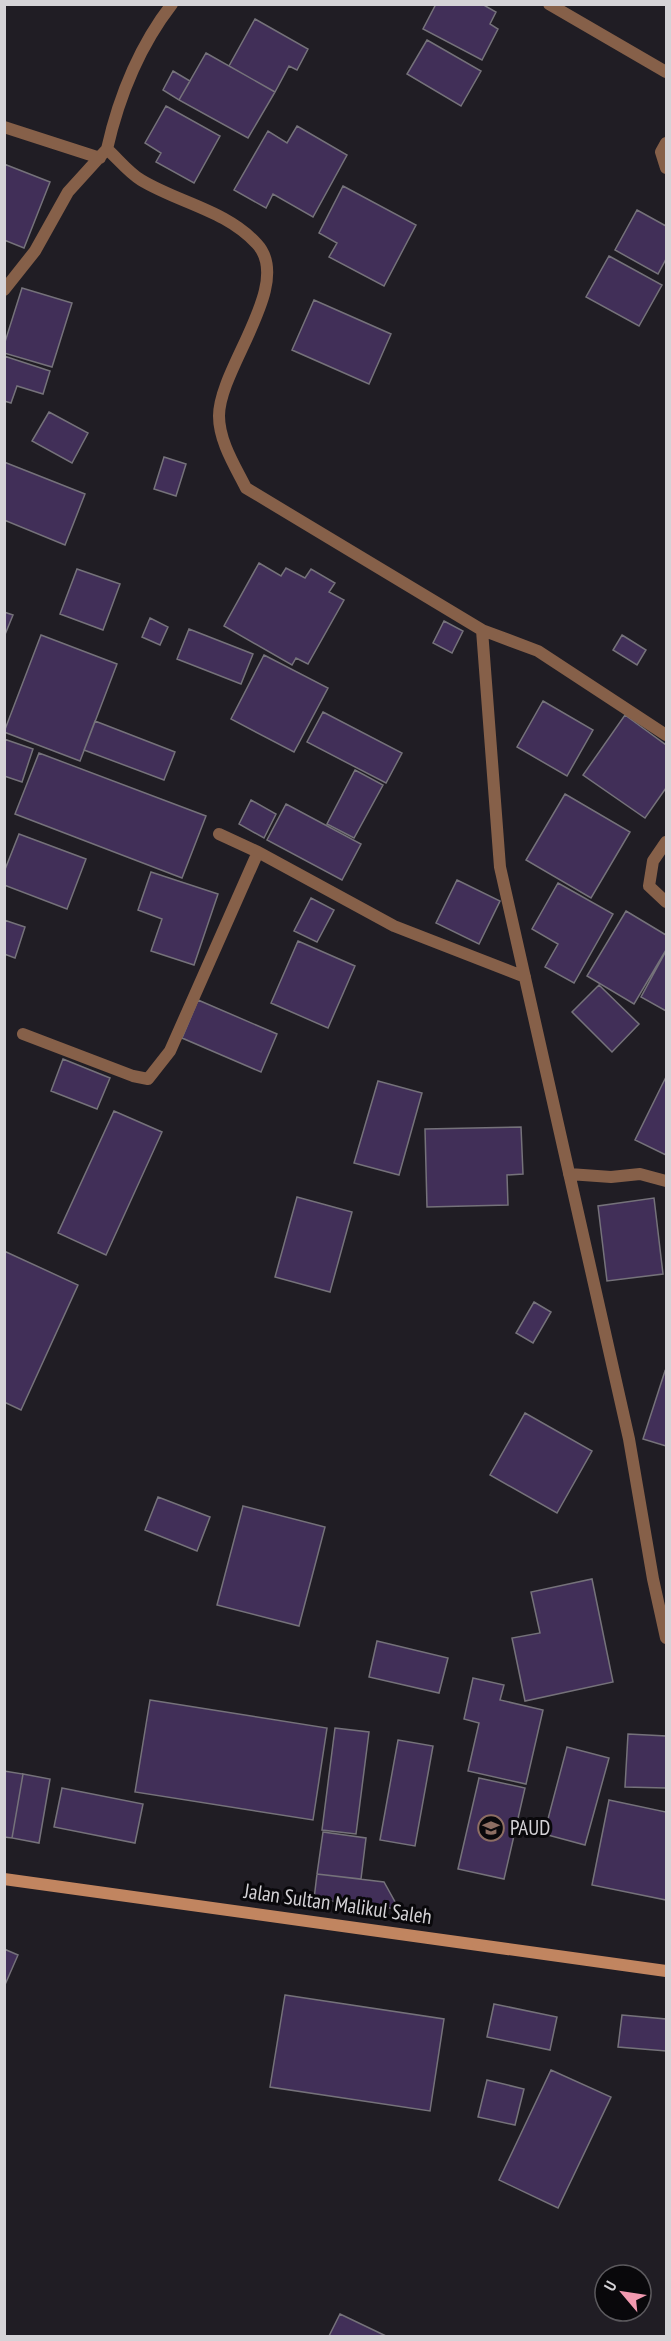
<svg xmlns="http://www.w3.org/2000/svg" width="671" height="2341" viewBox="0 0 671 2341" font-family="'PT Sans Narrow',sans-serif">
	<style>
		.building { fill: #412f58; stroke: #75727a; stroke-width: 1.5 }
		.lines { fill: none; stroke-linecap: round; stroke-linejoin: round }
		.street { stroke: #866049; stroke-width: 12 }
		.secondary { stroke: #c18560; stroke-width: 12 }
		.labels { text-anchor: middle; stroke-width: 6; stroke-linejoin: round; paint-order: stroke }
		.poi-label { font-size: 21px; fill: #d5d3d7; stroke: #09080b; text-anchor: start }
		.street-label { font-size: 21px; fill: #d5d3d7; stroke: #09080b }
	</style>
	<rect width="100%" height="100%" fill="#201d24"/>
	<path class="building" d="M436,4H482L496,12L490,24L498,29L482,60L423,29Z
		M255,19L308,49L297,70L289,66L275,92L229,66Z
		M427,40L481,71L461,106L407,74Z
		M206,53L275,92L248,138L179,100Z
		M173,71L190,81L179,100L163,90Z
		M166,106L220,136L194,183L156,162L161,153L145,143Z
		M297,126L347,155L313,217L273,194L266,208L234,190L268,131L287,143Z
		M4,164L50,182L24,248L4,240Z
		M343,186L416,225L384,286L329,257L337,243L319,233Z
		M637,210L666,226V259L658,274L615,250Z
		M609,256L662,285L639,326L586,297Z
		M22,288L72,303L52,367L4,353V345Z
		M314,300L391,334L369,384L292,350Z
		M4,356L50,371L43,394L17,386L11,403L4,401Z
		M49,412L88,433L72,463L32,441Z
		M164,457L186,464L176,496L154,489Z
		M4,462L85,494L65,545L4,520Z
		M259,563L281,576L286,568L305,578L311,569L335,583L329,592L344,600L308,664L296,658L292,665L224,626Z
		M77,569L120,584L103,630L60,614Z
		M4,612L13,615L4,637Z
		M150,618L168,627L160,645L142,637Z
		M444,621L463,631L452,653L433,643Z
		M189,629L253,654L241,684L177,659Z
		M41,635L117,664L80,761L4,732Z
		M622,635L646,650L637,665L613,650Z
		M264,655L328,688L294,752L231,719Z
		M543,701L593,730L567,776L517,747Z
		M323,712L402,753L386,783L307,742Z
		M625,715L666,745V788L645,818L583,775Z
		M95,721L175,752L164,780L84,750Z
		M4,739L33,749L22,782L4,776Z
		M39,753L206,816L182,878L15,814Z
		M355,770L383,785L354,838L327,824Z
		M565,794L630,832L591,898L526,860Z
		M251,800L276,814L264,838L239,824Z
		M286,804L361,844L342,880L267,840Z
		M19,834L86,859L67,909L4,885V872Z
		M151,872L218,894L194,965L151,951L162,919L138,910Z
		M457,880L500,901L479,944L436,923Z
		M558,883L613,914L574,983L545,967L558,944L532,929Z
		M311,898L334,910L317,942L294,931Z
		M626,911L666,935V950L634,1004L587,976Z
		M4,920L25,927L15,958L4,954Z
		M298,941L355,966L328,1028L271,1003Z
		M666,951V1011L641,997Z
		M599,985L639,1024L612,1052L572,1012Z
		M198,1000L277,1034L261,1072L182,1038Z
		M63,1059L110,1078L97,1109L51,1091Z
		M666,1077V1155L635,1140Z
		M378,1081L422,1093L399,1175L354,1163Z
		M114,1111L162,1132L106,1255L58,1233Z
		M521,1127L523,1174L507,1175L508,1205L427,1207L425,1129Z
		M297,1197L352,1212L330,1292L275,1277Z
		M654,1198L663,1274L607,1281L598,1206Z
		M4,1251L78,1285L21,1410L4,1402Z
		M534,1302L551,1312L533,1343L516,1333Z
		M665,1371L666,1372V1446L643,1439Z
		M525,1413L592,1451L557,1513L490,1475Z
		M158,1497L210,1517L197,1551L145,1530Z
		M243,1506L325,1527L299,1626L217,1605Z
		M592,1579L613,1682L525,1701L512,1638L540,1633L531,1592Z
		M377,1641L448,1658L439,1693L369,1677Z
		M473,1678L504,1685L500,1700L543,1710L526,1784L468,1771L479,1723L464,1719Z
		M150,1700L327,1728L313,1820L135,1792Z
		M335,1728L369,1732L356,1834L322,1830Z
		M628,1734L666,1736V1788L625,1787Z
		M398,1740L433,1746L415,1846L380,1840Z
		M567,1747L609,1758L585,1845L544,1834Z
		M4,1771L23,1774L12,1838L4,1837Z
		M23,1774L50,1779L39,1843L12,1838Z
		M479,1778L525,1788L504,1879L458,1869Z
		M62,1788L143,1804L135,1843L54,1827Z
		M609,1800L666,1812V1900L592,1885Z
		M323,1832L366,1838L361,1879L317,1874Z
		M317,1874L384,1882L399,1909L314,1899Z
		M4,1949L18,1955L4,1987Z
		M285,1995L444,2019L430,2111L270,2087Z
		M494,2004L557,2017L550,2050L487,2037Z
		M622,2015L666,2019V2051L618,2047Z
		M551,2070L611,2097L558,2208L499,2180Z
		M487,2080L524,2089L515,2125L478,2117Z
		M340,2314L386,2336H329Z"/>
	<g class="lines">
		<path class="street" d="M172,4C138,48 119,96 107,149C118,159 129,173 141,180C179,203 226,210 257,244C294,284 219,368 219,416C219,441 235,466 246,488L482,630L500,867L629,1439L653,1579L666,1638
			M549,4L666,72
			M4,127L100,158
			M666,143L661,152L666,168
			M4,290L35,251L68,192L107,149
			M482,630L538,651L666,735
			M219,834L258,852L394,926L525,977
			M666,842L653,861L649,886L666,902
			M23,1034L133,1076L148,1079L170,1051L258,852
			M569,1174L611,1177L640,1174L666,1181"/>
		<path class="secondary" d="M4,1879L666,1971"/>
	</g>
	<defs>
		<g id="school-ring" transform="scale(1.35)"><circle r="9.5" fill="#09080b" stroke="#8d6e63" stroke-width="1.5"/><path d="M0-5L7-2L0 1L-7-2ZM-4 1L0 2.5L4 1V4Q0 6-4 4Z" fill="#8d6e63"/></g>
	</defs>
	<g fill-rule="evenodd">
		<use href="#school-ring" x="491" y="1828"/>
	</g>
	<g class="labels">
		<g class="poi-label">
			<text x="510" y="1835">PAUD</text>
		</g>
		<g class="street-label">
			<text transform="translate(338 1904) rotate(8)" y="7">Jalan Sultan Malikul Saleh</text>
		</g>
	</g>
	<rect width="671" height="2341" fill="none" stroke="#d5d3d7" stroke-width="12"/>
	<g transform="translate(623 2293) rotate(299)"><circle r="28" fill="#09080b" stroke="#5b595d" stroke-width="1.5"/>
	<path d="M0-4.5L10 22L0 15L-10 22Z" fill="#f29ab0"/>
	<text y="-9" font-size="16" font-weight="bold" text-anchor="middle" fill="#d5d3d7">U</text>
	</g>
</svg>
